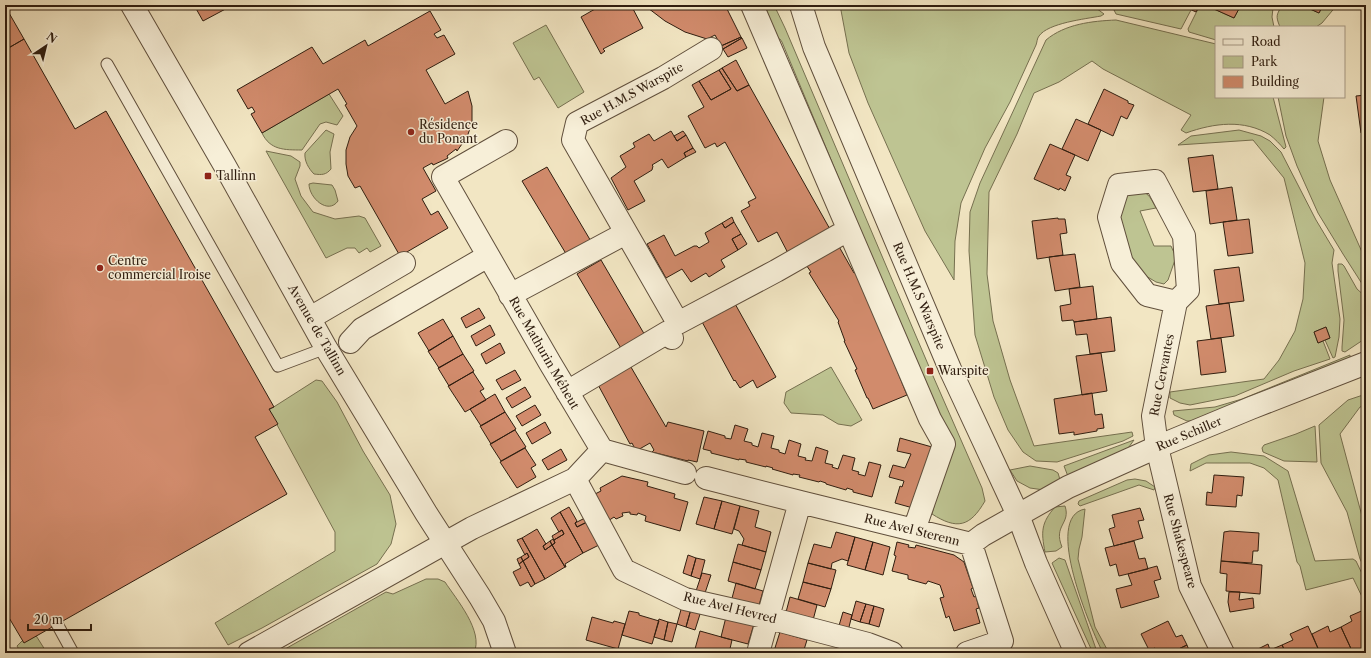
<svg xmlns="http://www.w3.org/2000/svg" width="1371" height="658" viewBox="0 0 1371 658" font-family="'Libre Caslon Text',serif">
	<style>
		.green { fill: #bec492; stroke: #767050 }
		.building { fill: #d18b6c; stroke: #2f1d0f }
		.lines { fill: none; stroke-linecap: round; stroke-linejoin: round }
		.service-casing { stroke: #604f3c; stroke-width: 13 }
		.minor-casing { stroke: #604f3c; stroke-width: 24 }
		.tertiary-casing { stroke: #604f3c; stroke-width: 24 }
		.service { stroke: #f7efd8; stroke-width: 11 }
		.minor { stroke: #f7efd8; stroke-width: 22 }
		.tertiary { stroke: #f7efd8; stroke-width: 22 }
		.poi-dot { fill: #8f2418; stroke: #f7efd8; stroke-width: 1.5 }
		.labels { text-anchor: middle; stroke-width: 3; stroke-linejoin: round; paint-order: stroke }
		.street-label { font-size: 12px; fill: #2f1d0f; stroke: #f7efd8 }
		.poi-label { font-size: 12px; fill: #2f1d0f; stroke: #f7efd8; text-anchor: start }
	</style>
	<rect width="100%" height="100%" fill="#f2e6c3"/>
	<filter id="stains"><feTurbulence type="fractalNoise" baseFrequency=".005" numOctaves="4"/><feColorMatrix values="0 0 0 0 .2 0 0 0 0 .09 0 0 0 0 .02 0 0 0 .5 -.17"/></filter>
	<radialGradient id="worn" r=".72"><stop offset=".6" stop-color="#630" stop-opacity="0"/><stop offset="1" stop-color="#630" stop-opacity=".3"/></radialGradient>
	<path class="green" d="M763,5H774L785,28L933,376L982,488L985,501C970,527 957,530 932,514L942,476L904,335L782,42L780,39H776Z
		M840,5H1092L1104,14L1101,16C1085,19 1048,23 1039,36C1037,38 1037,43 1036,45L1010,102L985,148L961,203L955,241L954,280L925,231L868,103L849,53Z
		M1116,5H1181L1191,10L1181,29L1116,14L1114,10Z
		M1200,5H1205L1234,18L1241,5H1267L1273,8L1272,17L1274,27H1216V40L1189,32L1188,29Z
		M1282,5H1301L1319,13L1323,5H1337L1322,23L1316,27H1280C1275,15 1277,15 1282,5Z
		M1116,20L1216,44V97H1273L1286,147L1284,149C1280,144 1275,139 1270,135C1244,119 1214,123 1186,133L1181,130L1191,115L1103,69L1092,61L1059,82L1034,93L1017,134L989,192L987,274L993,321L1010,380L1034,446L1132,432L1133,436L1123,441L1057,462L1036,461L1023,452L1008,430L994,397L975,335L969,251L970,212L980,183L1046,40C1065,24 1092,21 1116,20Z
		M546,25L584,92L558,108L539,77L534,80L513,43Z
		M329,94L343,116L337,125L326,122L320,124L302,150C284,150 270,150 262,133Z
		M1278,97H1324L1318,141L1330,180L1366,261V290L1343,254L1318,213L1297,166L1286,136Z
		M326,130L334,134L330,152L331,169C326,175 322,175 314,174C309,169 304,161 305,153Z
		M1239,130L1261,136L1270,141L1281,152L1316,220L1334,250L1332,263L1340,319L1339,337L1335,357L1333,358L1325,340L1330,338L1326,327L1314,332L1318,343L1323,341L1330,359L1294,371L1235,396L1190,405L1180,403L1170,398V392L1264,379L1279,360L1295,331L1303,299L1305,263L1284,178L1253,140L1178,145L1191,136Z
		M266,151L291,156L300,162V166L295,179L301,196L313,212L335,219L359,216L365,218L381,246L370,252L367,248L359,253L355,248H347L326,258Z
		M313,183L332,185L335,190L338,201C328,215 309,198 309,184Z
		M1131,190C1148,192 1148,193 1156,208L1140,211L1154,246H1171L1176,257L1168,280L1164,284L1156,282L1136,270L1112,216Z
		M1338,264H1342L1344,266L1357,289L1366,297V338L1345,352L1342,351V347L1344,320L1338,271Z
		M1350,355V362L1202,421H1187L1174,415L1173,411L1215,407L1242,399Z
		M831,367L862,420L851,426L838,424L823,415L791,413L784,403L786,392Z
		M316,380L322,381L337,402L363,451L390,495L396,524L391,544L377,564L262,628L228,645L215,623L335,551V532L269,410Z
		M1366,394V405L1360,407L1340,434L1366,531V571L1360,559L1347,512L1321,463L1319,425L1348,400Z
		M1315,426L1317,462L1284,461L1263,452L1262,448L1264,445L1296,434Z
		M1134,440L1118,462L1069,479L1064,466Z
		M1231,452L1264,456L1288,471L1315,561L1353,559L1356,561L1366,582V605L1353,578L1306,590L1300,566L1297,562L1278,480L1264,468L1250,463H1206L1190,471L1191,464L1209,455Z
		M1030,466L1053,470L1058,473L1061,483L1044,490L1030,488L1017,481L1010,470Z
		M1135,479L1146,481L1155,487L1154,490L1139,485L1080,506L1078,504L1079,501L1127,480Z
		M1065,506C1071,524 1053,525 1062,547L1056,551L1045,552C1041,532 1041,523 1055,507Z
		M1085,509L1082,537L1079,549L1078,559L1095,627L1109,653H1103C1092,631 1042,517 1085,509Z
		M1059,558L1065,560L1096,649L1095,652L1092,651L1052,563Z
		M426,579H438L445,582C456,599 484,631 474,653H278L386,592L393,594Z
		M35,634L47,653H21L17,646L22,641Z"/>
	<path class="building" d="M194,5H233L203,21Z
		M602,5H631L643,28L603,49L605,51L601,54L581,17Z
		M644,5H725L741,37L721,46L715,35L707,39L685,32L665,21Z
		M1181,5H1200L1196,12Z
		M1205,5H1241L1234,18Z
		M1301,5H1323L1319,13Z
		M5,6L24,39L5,50Z
		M430,11L441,30L434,34L437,38L444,35L455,54L426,70L445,104L468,91L472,106V123L467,137L457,151L456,149L447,156L448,158L444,160L433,165L432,163L423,168L436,191L422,199L431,215L438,211L448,228L400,256L360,186L355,188L348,176L346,164V150L350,137L357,126L345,105L347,104L338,89L262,133L251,114L255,112L252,107L248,109L237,90L312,47L323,64L365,40L368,46Z
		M741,37L742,38L723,49L721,46Z
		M742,38L747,48L728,57L723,49Z
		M24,39L75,129L106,111L274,407L269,409L278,424L255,437L287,494L24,643L5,611V50Z
		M736,60L749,85L737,91L722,68Z
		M722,68L737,91L749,85L831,231L789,255L777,232L758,242L741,211L750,206L748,202L756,198L725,142L717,147L715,143L705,148L688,116L704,107L692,85L699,81L711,100L731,89L719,70Z
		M719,70L731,89L711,100L699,81Z
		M1104,89L1128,101V103L1134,105L1127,119L1121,116L1113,136L1088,124Z
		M1366,95V132L1361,133L1356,96Z
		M1076,119L1101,130L1088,161L1062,149Z
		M671,131L677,141L686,135L693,148L684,153L686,157L668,168L662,159L652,165L653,166L652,170L634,181L645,201L628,210L611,178L626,167L620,156L635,147L633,143L649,134L654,141Z
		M683,131L686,135L677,141L674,136Z
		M1050,144L1075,155L1066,175L1071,177L1065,191L1060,188L1059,190L1034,179Z
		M693,148L696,152L686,157L684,153Z
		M1213,155L1218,189L1193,192L1188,158Z
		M547,167L592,243L568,257L522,181Z
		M1232,187L1237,220L1210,224L1206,191Z
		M732,217L734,222L725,228L722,223Z
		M1058,218V219H1065L1067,233L1060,234L1063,255L1037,259L1032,221Z
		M1249,219L1253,253L1228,256L1223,222Z
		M734,222L741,234L732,239L738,250L721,260L725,267L709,277L706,273L691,282L682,269L666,278L647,244L664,235L675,256L694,246H697L699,248L709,242L705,233L722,223L725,228Z
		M741,234L747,244L738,250L732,239Z
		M837,243L854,273L857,272L907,395L873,409L868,398H867L855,370L857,369L844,341H845L838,322L839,321L809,273L811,272L804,262Z
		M1075,254L1080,287L1055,291L1049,257Z
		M601,260L646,337L622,350L577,274Z
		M1239,267L1244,301L1219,304L1214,270Z
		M1093,286L1097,319L1074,322L1073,320L1062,321L1060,306L1071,304L1069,289Z
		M734,302L776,377L757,388L753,380L740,388L735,380L734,381L701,320Z
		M1229,303L1234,336L1211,339L1206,306Z
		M479,308L485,318L466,328L461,318Z
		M1111,317L1115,351L1090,354L1087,334L1076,335L1074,322Z
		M443,319L453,336L429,351L418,333Z
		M490,325L495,335L476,346L471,336Z
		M1326,327L1330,338L1318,343L1314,332Z
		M453,336L463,354L439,368L428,351Z
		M1221,338L1226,372L1201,375L1197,341Z
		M500,343L505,353L486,364L481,354Z
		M1101,353L1107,391L1082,395L1076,356Z
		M463,354L474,371L449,386L438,368Z
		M628,362L666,427L668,422L704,431L697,462L688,460V461L652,452L654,450L650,443L636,451L632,443L630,444L596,381Z
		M515,370L521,380L502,390L496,380Z
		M473,372L484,389L480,391L486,400L465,412L448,386Z
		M525,387L531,397L512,408L506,398Z
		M1092,393L1095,415L1102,414L1104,428L1097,429V431L1074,435V432L1059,434L1054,399Z
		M495,394L505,412L481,426L470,409Z
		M535,405L541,415L522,426L516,416Z
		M505,412L516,429L491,444L480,426Z
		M545,422L551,433L532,444L526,433Z
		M735,425L748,429L744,441L752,443V445L758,447L762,433L774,436L771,448L779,450V452L785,454L789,440L801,444L798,456L806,458L805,460L812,461L816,447L828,451L825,463L833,465L832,467L838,469L843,455L855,458L852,470L859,472L858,474L865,476L869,462L881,465L872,497L853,492V490L847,488L846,490L826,484V483L820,481L819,482L799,477L800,475L793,474V475L772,469L773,468L766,466V467L746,462V460L739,459V460L711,453V451L703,449L708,431L725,436V438L731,439Z
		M515,430L526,447L501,461L490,444Z
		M900,438L932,447L913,508L895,503L900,486L902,487L904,481L889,477L893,465L905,468L911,454L897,451Z
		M525,448L536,465L531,468L536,477L517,488L500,462Z
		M561,449L567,460L548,470L542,460Z
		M1214,475L1244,477L1242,496L1237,495L1236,507L1206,505L1207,492L1212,493Z
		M622,476L648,482L647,486L675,494L674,498L688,502L680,531L645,521L646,516L638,513L637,515L630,514V512L622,513L623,516L616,519L614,517L608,521L593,495L601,491L600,488Z
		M704,497L722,501L714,529L696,524Z
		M722,501L740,506L732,534L714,529Z
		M740,506L759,511L755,527L771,532L766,552L742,545L744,539L739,531L734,529Z
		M569,507L577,521L575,523L577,527L587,522L599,545L583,553L560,512Z
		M1140,508L1144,520L1138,521L1143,538L1114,546L1109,529L1115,527L1112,515Z
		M560,512L583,553L565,564L566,567H565L552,545L555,543L554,540L564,534L562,530L559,532L551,518Z
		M585,518L587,522L577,527L575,523Z
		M537,529L546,544L543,546L545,550L552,545L565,567L545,579L522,538Z
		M562,530L564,534L554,540L552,536Z
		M1230,531L1259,533L1258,551H1253L1252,563L1221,561L1224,532Z
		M836,532L855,537L848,561L842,559L832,563L831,569L808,563L814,544L831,548Z
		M855,537L873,542L865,570L847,565Z
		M522,538L545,579L535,584L523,561L529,557L527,553L525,555L517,540Z
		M553,539L555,543L552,545L550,541Z
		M550,541L552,545L545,550L543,546Z
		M1134,541L1139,559L1145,558L1148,569L1119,576L1116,564L1110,566L1105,548Z
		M873,542L890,547L883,575L865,570Z
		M897,542L909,545L908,547L915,548L916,545L954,555L964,562L973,588L971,589L974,597L976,596L979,608L976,609L980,623L954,631L949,616L946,618L940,598L944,597L940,585L928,581L926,584L908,579V575L892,571L896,556L894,555Z
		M738,544L766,552L761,570L733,562Z
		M527,553L529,557L523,561L521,557Z
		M688,555L696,558L691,576L683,573Z
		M521,557L523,561L519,564L517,559Z
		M696,558L705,560L700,579L691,576Z
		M523,561L535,584L531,587L528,582L520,586L513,572L521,568L519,564Z
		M1221,561L1262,565L1260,594L1226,591L1227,574L1220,573Z
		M733,562L761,570L755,589L728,581Z
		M808,563L836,570L831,589L803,582Z
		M1157,566L1161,579L1154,581L1159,597L1121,608L1116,589L1132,585L1128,574Z
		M702,573L711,575L705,593L696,591Z
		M803,582L831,589L825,607L798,599Z
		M736,583L763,591L758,609L731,602Z
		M1229,592H1240L1239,600L1253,598L1254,608L1230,612L1228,602Z
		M790,597L817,605L812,624L785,616Z
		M856,601L866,604L860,622L851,619Z
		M866,604L874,606L869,624L860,622Z
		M682,606L691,609L686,627L677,624Z
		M874,606L884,609L879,627L869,624Z
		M691,609L701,611L695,630L686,627Z
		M1366,609V642L1362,644L1365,650L1357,653H1353L1341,627L1352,621L1350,616Z
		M629,611L639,613V615L659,621L652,644L622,635Z
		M843,612L852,615L848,631L838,629Z
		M592,617L613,623L614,621L625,624L618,649L586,640Z
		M726,617L754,624L748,644L721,637Z
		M659,619L668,622L664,640L654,637Z
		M1168,621L1176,637L1182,635L1187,645L1170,653H1157L1155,648L1149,650L1141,634Z
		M668,622L677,624L672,642L664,640Z
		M1308,626L1320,653H1286L1282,645L1293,640L1290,634Z
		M1328,626L1330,632L1341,627L1353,653H1320L1312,634Z
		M700,631L732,640L729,653H710L695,649Z
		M780,632L807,640L803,653H782L774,651Z
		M1268,644L1270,650L1282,645L1286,653H1253L1252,652Z
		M1187,645L1190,653H1170Z
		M695,649L710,653H694Z
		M840,649L849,652L848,653H839Z"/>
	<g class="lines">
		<g class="service-casing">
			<path id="service" d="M107,64L278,366L326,348
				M56,622L73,653"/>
		</g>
		<g class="minor-casing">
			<path id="minor" d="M752,5L930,419L944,444L914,530
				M711,49L663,78L577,123L573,140L678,323L776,271L848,230
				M510,295L626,233
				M1176,302L1147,295L1122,263L1109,217L1119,185L1155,181L1184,236L1188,290L1176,302L1153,416L1157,447L1190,586L1223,653
				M310,318L404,263
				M350,342L362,329L488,256
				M567,392L668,332L672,338
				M602,450L685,473
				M706,478L800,502
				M575,479L624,570L685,599L769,618L868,644L892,653
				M249,653L472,528L575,479L602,450L550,363L443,177L506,141
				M758,653L800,502L971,544L983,535L1068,487L1157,447L1251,408L1366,363
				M967,653L1002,641L971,544"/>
		</g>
		<g class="tertiary-casing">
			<path id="tertiary" d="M132,5L225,166L326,348L426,513L480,597L494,621L505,653
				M801,5L814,47L950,369L1018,515L1036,563L1076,653"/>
		</g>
		<use href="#service" class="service"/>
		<use href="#minor" class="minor"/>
		<use href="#tertiary" class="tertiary"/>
	</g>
	<g class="poi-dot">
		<circle cx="411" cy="132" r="4"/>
		<rect x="204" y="172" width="8" height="8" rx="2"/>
		<circle cx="100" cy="268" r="4"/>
		<rect x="926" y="367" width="8" height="8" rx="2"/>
	</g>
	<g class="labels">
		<g class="street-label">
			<text transform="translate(632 94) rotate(-29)" y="4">Rue H.M.S Warspite</text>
			<text transform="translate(919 296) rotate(67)" y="4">Rue H.M.S Warspite</text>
			<text transform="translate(317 330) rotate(60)" y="4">Avenue de Tallinn</text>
			<text transform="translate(544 353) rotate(60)" y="4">Rue Mathurin Méheut</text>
			<text transform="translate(1162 375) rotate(-79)" y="4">Rue Cervantes</text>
			<text transform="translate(1189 434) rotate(-23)" y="4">Rue Schiller</text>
			<text transform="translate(912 530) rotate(14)" y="4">Rue Avel Sterenn</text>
			<text transform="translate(1180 541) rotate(75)" y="4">Rue Shakespeare</text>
			<text transform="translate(730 608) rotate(14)" y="4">Rue Avel Hevred</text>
		</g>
		<g class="poi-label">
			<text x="419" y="129">Résidence<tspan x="419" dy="14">du Ponant</tspan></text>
			<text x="216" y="180">Tallinn</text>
			<text x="108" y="265">Centre<tspan x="108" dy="14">commercial Iroise</tspan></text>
			<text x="938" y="375">Warspite</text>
		</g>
	</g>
	<rect width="1371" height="658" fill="none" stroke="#f2e6c3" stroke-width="20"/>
	<rect x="6" y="6" width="1359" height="646" fill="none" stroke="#2f1d0f" stroke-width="2"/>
	<rect x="10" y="10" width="1351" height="638" fill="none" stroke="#2f1d0f"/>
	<rect x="1215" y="26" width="130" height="72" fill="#f7efd8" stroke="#a79b88"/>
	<rect x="1223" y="39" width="20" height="6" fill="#f7efd8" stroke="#a79b88"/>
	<text x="1251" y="46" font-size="12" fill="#2f1d0f">Road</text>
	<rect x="1223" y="56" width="20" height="12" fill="#bec492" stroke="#a79b88"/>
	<text x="1251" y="66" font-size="12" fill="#2f1d0f">Park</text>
	<rect x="1223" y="76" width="20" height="12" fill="#d18b6c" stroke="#a79b88"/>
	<text x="1251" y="86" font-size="12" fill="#2f1d0f">Building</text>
	<g transform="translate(46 46) rotate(35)" stroke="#f7efd8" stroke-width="3" paint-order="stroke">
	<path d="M0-3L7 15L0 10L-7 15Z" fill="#2f1d0f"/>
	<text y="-6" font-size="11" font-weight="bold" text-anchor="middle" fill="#2f1d0f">N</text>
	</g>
	<path d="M28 624v6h63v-6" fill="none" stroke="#2f1d0f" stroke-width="2"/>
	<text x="34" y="624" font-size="12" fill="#2f1d0f" stroke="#f7efd8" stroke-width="3" paint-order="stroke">20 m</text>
	<rect width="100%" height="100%" filter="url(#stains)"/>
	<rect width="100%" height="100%" fill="url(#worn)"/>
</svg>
